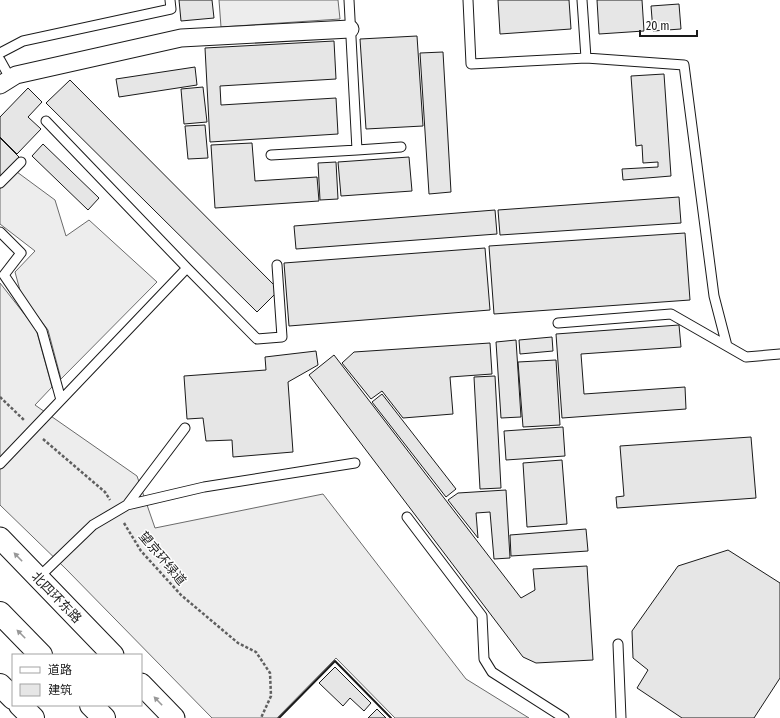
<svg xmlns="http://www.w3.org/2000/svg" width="780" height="718" viewBox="0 0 780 718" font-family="'Fira Sans Condensed','Noto Sans SC',sans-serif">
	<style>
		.built { fill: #ededed; stroke: #6a6a6a }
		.building { fill: #e6e6e6; stroke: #1a1a1a }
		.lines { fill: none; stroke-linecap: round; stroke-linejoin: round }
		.service-casing { stroke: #1a1a1a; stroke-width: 11 }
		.minor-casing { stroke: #1a1a1a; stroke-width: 19 }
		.tertiary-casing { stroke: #1a1a1a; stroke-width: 23 }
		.trunk-casing { stroke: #1a1a1a; stroke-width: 24 }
		.path { stroke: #5f5f5f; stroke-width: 2.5; stroke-dasharray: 3 2; stroke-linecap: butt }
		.service { stroke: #fff; stroke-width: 9 }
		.minor { stroke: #fff; stroke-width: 17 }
		.tertiary { stroke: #fff; stroke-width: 21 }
		.trunk { stroke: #fff; stroke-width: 22 }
		.wall { stroke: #1a1a1a; stroke-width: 2 }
		.oneway { fill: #989898 }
		.labels { text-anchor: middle; stroke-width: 3; stroke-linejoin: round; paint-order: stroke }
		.street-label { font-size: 13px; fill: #1a1a1a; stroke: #fff }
	</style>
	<rect width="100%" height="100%" fill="#fff"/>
	<path class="built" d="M219,0H338L340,19L221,27Z
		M17,172L55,200L66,236L89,220L157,282L61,379L48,330L21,294L15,272L35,251L0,224V189Z
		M0,283L36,329L52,387L35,405L137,476L155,528L323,494L466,679L529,718H395L336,658L277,718H212L66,569L0,505Z"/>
	<path class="building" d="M179,0H212L214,18L181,21Z
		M498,0H569L571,29L500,34Z
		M597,0H642L644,31L599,34Z
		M679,4L681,29L653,31L651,6Z
		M417,36L423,126L366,129L360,39Z
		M334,41L336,79L220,86L221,105L336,98L338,134L210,142L205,48Z
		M443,52L451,192L429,194L420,53Z
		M195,67L197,85L119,97L116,79Z
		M664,74L671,176L623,180L622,169L658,167V162L643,163L642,145L636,146L631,76Z
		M70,80L279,290L257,312L46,103Z
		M203,87L207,122L184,124L181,89Z
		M28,88L42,102L28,117L41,129L17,154L0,137V117Z
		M205,125L208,158L188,159L185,126Z
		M0,138L19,157L0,176Z
		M252,143L255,181L317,177L319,201L215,208L211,145Z
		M43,144L99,198L88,210L32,156Z
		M409,157L412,191L341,196L338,162Z
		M336,162L338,199L320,200L318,163Z
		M679,197L681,223L500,235L498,210Z
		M495,210L497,234L296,249L294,226Z
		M685,233L690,300L494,314L489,246Z
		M485,248L490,310L289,326L284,263Z
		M679,325L681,347L581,354L584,394L685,387L686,409L562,418L556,334Z
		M552,337L553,351L520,354L519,340Z
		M516,340L521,417L501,418L496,342Z
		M490,343L492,374L450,377L453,414L403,418L382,391L371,399L342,363L354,352Z
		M316,351L318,365L288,382L293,452L233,457L232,440L206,441L203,418L187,419L184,376L266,370L265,357Z
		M334,355L521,598L535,590L533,569L587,566L593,660L536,663L523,657L309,375Z
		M556,360L560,425L523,427L518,362Z
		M495,376L501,488L480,489L474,377Z
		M382,394L456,489L446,497L372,402Z
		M563,427L565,456L506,460L504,431Z
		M751,437L756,498L617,508L616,497L624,496L620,446Z
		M562,460L567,524L527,527L523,463Z
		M506,490L510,558L494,559L490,512L476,513L478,538L448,500L458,493Z
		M586,529L588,551L511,556L510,535Z
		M728,550L780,583V678L754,718H682L637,688L648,670L633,658L632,631L678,566Z
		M335,667L371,703L364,711L350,698L343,706L319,683Z
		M377,709L386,718H368Z"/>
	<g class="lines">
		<g class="service-casing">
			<path id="service" d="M468,0L471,64L586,58
				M582,0L586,58L684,65L714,296L727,346
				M0,53L23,41L171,9L170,0
				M0,60L10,78
				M46,121L187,268L257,339L282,337L277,265
				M357,150L401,147
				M271,155L357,150L349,0
				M0,183L21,162
				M0,232L21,253L4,275L42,331L61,400
				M558,323L671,314L746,357L780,354
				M0,464L187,268
				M127,505L204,487L355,463
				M407,517L482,616L484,659L492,672L564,718
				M38,578L93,525L127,505L185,428
				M618,644L621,718"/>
		</g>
		<g class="minor-casing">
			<path id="minor" d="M0,85L16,75L181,38L350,29"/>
		</g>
		<g class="tertiary-casing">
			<path id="tertiary" d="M0,538L113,655
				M141,684L174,718"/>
		</g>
		<g class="trunk-casing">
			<path id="trunk" d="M0,613L41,655
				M0,685L13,698
				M20,705L33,718
				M91,705L104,718"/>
		</g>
		<path class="path" d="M0,397L24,420
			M43,439L105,492L110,500
			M124,523L141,551L181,595L238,643L256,652L270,673L271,696L261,718"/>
		<use href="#service" class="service"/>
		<use href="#minor" class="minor"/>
		<use href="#tertiary" class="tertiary"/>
		<use href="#trunk" class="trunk"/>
		<path class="wall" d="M279,718L335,661L391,718"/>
	</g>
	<defs><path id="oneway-solid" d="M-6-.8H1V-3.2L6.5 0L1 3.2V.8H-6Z"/></defs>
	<g class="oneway">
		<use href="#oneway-solid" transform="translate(18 557) rotate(-134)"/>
		<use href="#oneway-solid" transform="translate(21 634) rotate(-135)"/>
		<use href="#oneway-solid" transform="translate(158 701) rotate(-134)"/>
	</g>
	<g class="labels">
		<g class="street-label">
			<text transform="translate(163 558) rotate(50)" y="5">望京环绿道</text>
			<text transform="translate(57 597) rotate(46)" y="5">北四环东路</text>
		</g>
	</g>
	<rect x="12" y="654" width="130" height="52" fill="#ffffff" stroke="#a3a3a3"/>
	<rect x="20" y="667" width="20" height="6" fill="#ffffff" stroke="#a3a3a3"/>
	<text x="48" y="674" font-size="12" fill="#1a1a1a">道路</text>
	<rect x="20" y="684" width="20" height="12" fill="#e6e6e6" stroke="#a3a3a3"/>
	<text x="48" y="694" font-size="12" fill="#1a1a1a">建筑</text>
	<path d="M640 30v6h57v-6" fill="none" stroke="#1a1a1a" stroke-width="2"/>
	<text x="646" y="30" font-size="12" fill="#1a1a1a" stroke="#ffffff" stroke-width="3" paint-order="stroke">20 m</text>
</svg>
